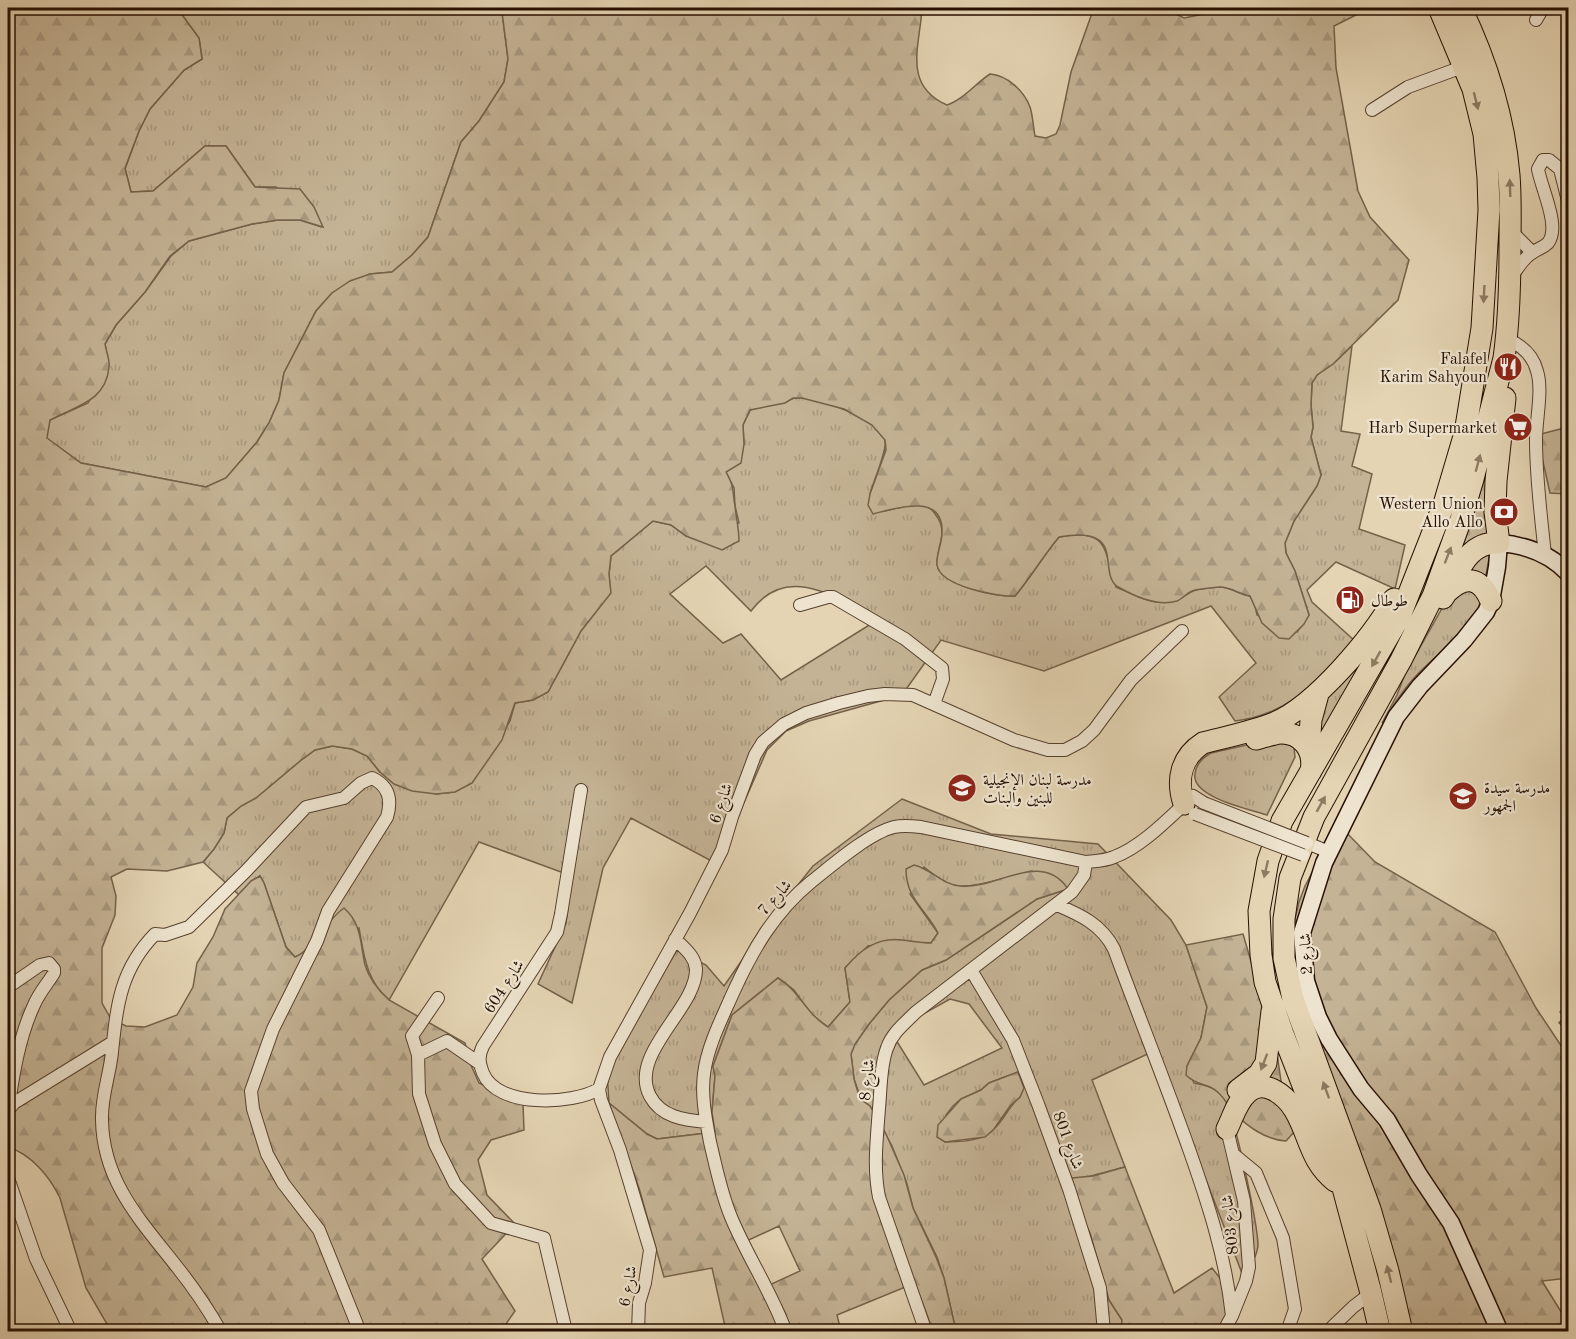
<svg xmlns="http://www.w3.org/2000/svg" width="1576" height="1339" viewBox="0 0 1576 1339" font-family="'Old Standard TT',Amiri,serif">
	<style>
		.grass { fill: url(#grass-tufts); stroke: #75614a; stroke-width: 1.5; fill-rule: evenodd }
		.forest { fill: url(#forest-firs); stroke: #75614a; stroke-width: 1.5; fill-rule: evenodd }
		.water { fill: #a39176; stroke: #715d47; stroke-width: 1.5 }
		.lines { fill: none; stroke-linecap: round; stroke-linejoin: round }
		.street-casing { stroke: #56402d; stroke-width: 14 }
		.secondary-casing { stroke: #260f00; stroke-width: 19 }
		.highway-casing { stroke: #260f00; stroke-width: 23 }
		.street { stroke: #ede3ce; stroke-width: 12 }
		.secondary { stroke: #ede3ce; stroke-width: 16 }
		.highway { stroke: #e4d4b3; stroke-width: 21 }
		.street-bridge-casing { stroke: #56402d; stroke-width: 14; stroke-linecap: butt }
		.street-bridge { stroke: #ede3ce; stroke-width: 12 }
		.oneway { fill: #8e7b62 }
		.labels { text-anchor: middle; stroke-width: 4.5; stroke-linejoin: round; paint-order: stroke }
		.poi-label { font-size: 16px; fill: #260f00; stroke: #ede3ce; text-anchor: end }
		.street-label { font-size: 16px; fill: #260f00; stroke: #ede3ce }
	</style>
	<defs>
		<pattern id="grass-tufts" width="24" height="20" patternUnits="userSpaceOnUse" patternTransform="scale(1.5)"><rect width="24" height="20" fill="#c4b395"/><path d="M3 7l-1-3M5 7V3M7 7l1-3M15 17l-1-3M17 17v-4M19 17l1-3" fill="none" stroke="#a8997f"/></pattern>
		<pattern id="forest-firs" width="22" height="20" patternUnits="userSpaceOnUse" patternTransform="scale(1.5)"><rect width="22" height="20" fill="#c4b395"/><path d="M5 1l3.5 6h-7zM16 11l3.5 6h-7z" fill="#a8997f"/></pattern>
	</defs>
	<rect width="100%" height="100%" fill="#e4d4b3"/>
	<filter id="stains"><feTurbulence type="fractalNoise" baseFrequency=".00333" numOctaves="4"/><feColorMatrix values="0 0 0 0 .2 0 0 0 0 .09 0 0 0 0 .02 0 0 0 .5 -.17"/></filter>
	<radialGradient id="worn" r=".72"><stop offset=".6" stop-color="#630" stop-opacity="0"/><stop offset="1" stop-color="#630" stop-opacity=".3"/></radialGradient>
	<path class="grass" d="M177,8H498L502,12L508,59L504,82L479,121L461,142L428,237L412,255L392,272L370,274L332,293L316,311L284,373L279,400L269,423L257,442L226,478L206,487L81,463L46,438L50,420L88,403L109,366L105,344L116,325L145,292L171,256L189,241L252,224L278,220H300L322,227L276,187H255L226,146H205L153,191L131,192L125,169L139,131L150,109L184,70L202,59L199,38Z
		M1352,346L1341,431L1360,434L1352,466L1372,474L1359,529L1405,545L1395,589L1336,562L1307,590L1312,602L1356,642C1316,680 1292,714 1235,721L1219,697L1256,663L1211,606L1044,671L941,640L902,695L809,721L786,731L767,750L717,864L631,818L603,868L572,1003L538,984L566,923L572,876L479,842L389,1000C366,981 364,955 359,928L309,946L302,954L295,957L286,947L264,883L260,876L251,881L239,895L203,862L214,849L224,833L227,818L241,806L256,798L300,761L315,750L333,746L352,749L367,756L380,772L436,794L454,792L472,783L510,721L515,703L533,700L548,692L581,631L610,593L609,574L611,556L653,521L671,525L686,536L739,523L735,506L734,488L726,472L744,444L743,425L750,410C761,407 771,405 782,403C787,402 790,399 795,398C816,396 878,418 885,440C888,449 873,482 870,494L883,511C895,510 913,501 925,505C930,507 935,513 938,518C949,536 933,553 938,568C945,586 997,597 1015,596C1031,577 1043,556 1059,537C1110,528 1103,549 1116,587C1135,595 1153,606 1174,601C1180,600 1185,595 1191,592C1198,588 1210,588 1219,587C1231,587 1238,594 1250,596L1255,606L1257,615L1297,632L1309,615L1295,571L1286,553L1285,543L1294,521L1317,486L1321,475L1311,437L1313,427L1311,405L1312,383L1317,375L1333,364ZM706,566L751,611C786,564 831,596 872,614L871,624L781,680L741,634L723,643L670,594Z
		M1490,462L1489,535L1460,555Z
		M1491,549L1485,580L1467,572L1474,557Z
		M1474,588L1481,603C1472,629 1434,656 1415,677C1402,691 1392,707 1382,723L1397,695L1405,674L1445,603L1450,597Z
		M1400,596L1315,746L1320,706Z
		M1282,737L1294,748L1295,757L1267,815C1249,809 1191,797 1195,774C1196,764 1202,758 1211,753Z
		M902,799L991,834L1098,844L1171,920L1186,945L1207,1007L1201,1038L1187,1066L1194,1083C1206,1085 1215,1088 1223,1097C1234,1109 1258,1227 1258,1246C1257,1256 1249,1270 1245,1281L1156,1050L1092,1080L1125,1167L1083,1178L1086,1224L1109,1300L1122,1320L1121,1331H956L944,1278L937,1257L913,1208L907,1184L892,1146L870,1106L861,1099L854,1079L851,1054L855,1044L869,1024L889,1000L922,970L946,960L1037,899L1067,889L1032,871C1013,875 969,891 952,885C942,882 932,873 924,867L910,894L938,933L931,943H920L908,941L868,946L845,968L850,1002L828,1027L811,1014L794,990L778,978L732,1015L713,1066L715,1076L712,1112L715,1132L657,1139L647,1134L609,1103L607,1072L615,1054L677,950L706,965L724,986L770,920L813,866ZM950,999L969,1004L1002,1048L924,1085L891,1032ZM1018,1072L1020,1097C1009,1106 1005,1118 995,1128C984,1141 961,1142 945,1142L946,1115L953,1106L961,1099L981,1090L989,1083Z"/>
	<path class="forest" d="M8,8H177L199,38L202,59L184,70L150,109L139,131L125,168L131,192L153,191L205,146H226L255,187L300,189L314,207L323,227L300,220H278L252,224L189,241L170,256L145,292L116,325L105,344C106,351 110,360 109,367C106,402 75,406 50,420L47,438L81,463L206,487L226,478L257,442L269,423L279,400L284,373L316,311L332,293L350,281L370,274L392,272L412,255L428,237L461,142L479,121L504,82L508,59L502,12L498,8H922C920,46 902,85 947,105C963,100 976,83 990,74C1007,75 1024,91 1030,107C1033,116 1033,126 1035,136L1046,138L1056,134L1060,125L1071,72L1091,16V8H1163L1184,18L1204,14L1223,8H1370L1334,26L1336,68L1358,191L1370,217L1409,260L1398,300L1333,364L1317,375L1312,383L1311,405L1313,427L1311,437L1321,475L1317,486L1294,521L1285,543L1286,553L1295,571L1309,615L1304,624L1289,639L1279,638L1262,623L1250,596C1239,594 1231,587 1220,587C1212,588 1200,588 1192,591C1187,593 1182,599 1177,601C1158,607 1136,597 1120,588C1094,576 1131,524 1059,537C1043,556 1031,577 1015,596C997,597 940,586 937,565C936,555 942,543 942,533C944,492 896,508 873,514L868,505L870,494L886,450L885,440L872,425L844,409L802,398H793L785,403L750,410L743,425L744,444L741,463L726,472C735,489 732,489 735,506C736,518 739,528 739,541L722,550L686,536L671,525L653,521L611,556L609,574L611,593L581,631L548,692L533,700L515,703L502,740L472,783L455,792L436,794L412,791L394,784L380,772L367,756L352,749L332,746L315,750L300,761L256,798L241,806L227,818L224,833L214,849L203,862L167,871L127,869L111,877L116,896L115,915L102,948V1003L111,1019L126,1026L145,1027L177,1015L193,987L197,963L213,937L225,909L251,881L260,876L264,883L286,947L295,957C314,949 325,921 344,908C362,924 360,943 365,965C369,978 379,991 389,1000L465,1043L470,1063L479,1083L523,1104L524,1130L491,1140L478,1160L487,1195L515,1224L482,1259L515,1311L501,1331H111L86,1288L60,1198C50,1177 31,1154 8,1147Z
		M1568,427V494L1550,493L1537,435Z
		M1342,828L1375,862L1495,932L1536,1008L1568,1056V1278L1542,1281L1568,1323V1331H1403L1291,987L1295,919L1299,902L1305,886L1321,856Z
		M914,865C931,869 943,885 960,886C996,890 1041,849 1068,889L1037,899L946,960L922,970L889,1000L869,1024L855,1044L851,1054L854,1079L860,1099L870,1106L886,1134L904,1175L913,1208L936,1257L944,1278L956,1331H933L915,1283L837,1315L841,1331H726L712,1268L664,1277L639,1188L609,1103L647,1134L657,1139L715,1132L712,1112L715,1076L713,1066L732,1015L778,978C800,991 805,1013 828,1027L850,1002L845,968C860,950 877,937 902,940C912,941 920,943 931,943L938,933C925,908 906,899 906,869ZM779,1226L800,1271L763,1288L742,1243Z
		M1243,934L1276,1047L1281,1081L1294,1132L1286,1141C1266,1140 1246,1126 1233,1111C1227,1104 1223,1095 1214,1089C1203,1082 1197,1086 1186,1075L1187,1066L1201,1038L1207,1007L1186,945Z
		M1018,1072L1024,1088L1020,1097L1010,1106L994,1129L985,1137L945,1142L937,1137L938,1125L961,1099L981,1090L989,1083Z
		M1125,1167L1174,1293L1212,1268L1235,1297L1228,1331H1121L1122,1320L1109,1300L1090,1233L1068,1187L1072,1178L1093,1176Z"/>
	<path class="water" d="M1568,1003V1038L1563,1034L1566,1029L1559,1023L1565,1016L1560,1012Z"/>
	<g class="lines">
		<g class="street-casing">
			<path id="street" d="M1536,20L1543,8
				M1372,110L1408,87L1465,66
				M1510,230L1532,252
				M1510,278C1517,270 1523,258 1532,253C1537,249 1543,248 1548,243C1561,227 1541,188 1538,169L1543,160H1549L1560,169L1568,201
				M1507,339C1521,345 1533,355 1537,371C1543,390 1536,419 1536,440C1536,479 1541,516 1545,555
				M800,605L828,597H833L905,639L942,668L943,679L934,704
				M581,790L561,914L557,932L483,1046C478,1056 479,1063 483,1073C497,1108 572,1105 599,1089
				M1307,843L1329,852
				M1057,905C1081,915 1102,925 1114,949C1139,1017 1166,1084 1190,1152C1209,1206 1226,1259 1232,1316
				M675,939C684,948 695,956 696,969C697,1008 628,1054 650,1096C661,1117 684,1120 706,1122
				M971,970L1013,1040L1038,1104L1069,1189L1100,1288L1104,1332
				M8,987L40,965L49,963L54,969V973C48,983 39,993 34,1005C19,1037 13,1075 8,1110
				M438,998L412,1036L418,1055L447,1041L479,1063
				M418,1055L419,1094L435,1144L455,1184L491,1223L544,1238L565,1327L568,1332
				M8,1110L14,1103L113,1042
				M1233,1154L1256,1173L1283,1238L1295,1309L1287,1332
				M8,1178L36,1259L71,1332
				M221,1332C208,1309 193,1287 177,1267C141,1221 103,1182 102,1120C101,1097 110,1074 112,1052C117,1005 120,970 155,934L165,935L189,927L246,871L306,807L344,798L361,783L372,778C389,786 392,800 387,817L328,911L317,941L273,1029L251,1091L253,1109L267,1154L283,1183L319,1230L360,1332
				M638,1332L639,1303L645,1283L650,1250L620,1150L601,1100L599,1089L610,1057L690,913L722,850L732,817L755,755L763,742L784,724L806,713L839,703L868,696L885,694L913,695L1014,740L1048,750H1065L1082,741L1094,730L1131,680L1182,631
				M786,1332C771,1291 747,1256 731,1217C721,1193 716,1167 710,1142C706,1120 701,1097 704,1074C707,1047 722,1018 733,993C752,951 774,912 811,882C831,866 869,833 894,827C903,825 912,826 921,827L1086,862C1096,861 1105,861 1114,857C1142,847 1171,816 1193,796L1204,803
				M926,1332L879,1197C873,1167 877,1138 879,1108C881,1089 880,1067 887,1048C892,1033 905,1023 916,1012L1072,892L1084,875L1086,862
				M1223,1332L1232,1316L1246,1281L1249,1267L1244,1201L1227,1129
				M1327,1332L1353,1307L1371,1293"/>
		</g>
		<g class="secondary-casing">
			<path id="secondary" d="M1500,1332L1451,1223L1419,1175L1387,1120L1361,1089L1329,1039L1318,1017L1306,981L1302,933L1324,863L1396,717L1420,686L1464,640L1486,612L1491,601L1497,567L1499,543C1526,545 1549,553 1568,573"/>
		</g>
		<g class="highway-casing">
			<path id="highway" d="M1446,593C1465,575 1480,576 1491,601
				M1443,598C1458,575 1466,541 1499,543L1495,512L1496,481L1505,398
				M1256,739C1264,737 1272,734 1280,733C1302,732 1315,751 1311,771
				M1309,748L1311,720L1318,694
				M1184,804C1176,780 1181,757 1203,743C1226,737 1251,732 1274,723C1315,706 1372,638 1394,599
				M1238,1090L1259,1074L1266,1063L1272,1011
				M1227,1129C1233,1117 1237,1101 1248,1092C1264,1078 1285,1095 1294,1109C1310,1135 1309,1160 1335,1181
				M1380,1332L1371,1293L1343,1188L1283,1034L1265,982L1261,955L1259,911L1268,861L1282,821L1400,616L1444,504L1465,433L1482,328L1489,210L1488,178L1484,134L1473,89L1439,8
				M1402,1332L1388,1271L1370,1209L1293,999L1284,958V919L1290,878L1314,817L1401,660L1433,596L1461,519L1473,479L1504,358C1509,322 1510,285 1510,248C1510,224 1511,199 1509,175C1504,116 1486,60 1461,8"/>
		</g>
		<use href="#street" class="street"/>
		<use href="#secondary" class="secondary"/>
		<use href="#highway" class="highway"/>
		<g class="street-bridge-casing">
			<path id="street-bridge" d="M1204,803L1307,843
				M1195,814L1303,855"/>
		</g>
		<use href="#street-bridge" class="street-bridge"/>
	</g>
	<defs><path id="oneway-solid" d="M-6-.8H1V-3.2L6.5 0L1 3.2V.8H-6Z" transform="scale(1.5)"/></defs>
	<g class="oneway">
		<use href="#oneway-solid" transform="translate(1476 101) rotate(76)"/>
		<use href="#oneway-solid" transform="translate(1510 188) rotate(-92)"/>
		<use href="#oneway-solid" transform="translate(1484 294) rotate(93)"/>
		<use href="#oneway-solid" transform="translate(1478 463) rotate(-75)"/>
		<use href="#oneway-solid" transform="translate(1448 555) rotate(-69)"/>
		<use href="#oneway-solid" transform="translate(1376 659) rotate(119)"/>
		<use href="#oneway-solid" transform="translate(1321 804) rotate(-61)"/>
		<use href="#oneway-solid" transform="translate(1266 869) rotate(103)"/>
		<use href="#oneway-solid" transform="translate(1264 1062) rotate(111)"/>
		<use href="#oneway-solid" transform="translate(1326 1090) rotate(-110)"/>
		<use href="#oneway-solid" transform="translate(1389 1274) rotate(-104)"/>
	</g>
	<defs>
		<g id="restaurant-disc" transform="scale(1.5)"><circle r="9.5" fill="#8f2418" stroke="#ede3ce"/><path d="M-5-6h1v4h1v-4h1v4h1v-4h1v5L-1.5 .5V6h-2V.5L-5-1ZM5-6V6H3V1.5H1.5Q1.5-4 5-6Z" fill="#fff"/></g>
		<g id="supermarket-disc" transform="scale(1.5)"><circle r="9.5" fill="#8f2418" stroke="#ede3ce"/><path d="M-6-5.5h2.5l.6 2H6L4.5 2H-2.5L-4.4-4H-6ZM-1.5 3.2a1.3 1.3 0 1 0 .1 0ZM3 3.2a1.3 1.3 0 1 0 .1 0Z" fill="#fff"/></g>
		<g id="bank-disc" transform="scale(1.5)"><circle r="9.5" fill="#8f2418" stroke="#ede3ce"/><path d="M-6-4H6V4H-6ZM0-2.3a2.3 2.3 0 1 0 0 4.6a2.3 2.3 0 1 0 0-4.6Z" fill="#fff"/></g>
		<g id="fuel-disc" transform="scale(1.5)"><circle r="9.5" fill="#8f2418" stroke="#ede3ce"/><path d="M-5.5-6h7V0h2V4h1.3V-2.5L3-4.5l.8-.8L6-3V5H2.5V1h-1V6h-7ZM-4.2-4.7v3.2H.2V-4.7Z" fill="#fff"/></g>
		<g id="school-disc" transform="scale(1.5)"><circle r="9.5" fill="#8f2418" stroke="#ede3ce"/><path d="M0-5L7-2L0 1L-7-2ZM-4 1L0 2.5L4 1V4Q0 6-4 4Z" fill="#fff"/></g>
	</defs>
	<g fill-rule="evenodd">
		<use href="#restaurant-disc" x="1508" y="367"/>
		<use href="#supermarket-disc" x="1518" y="427"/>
		<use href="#bank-disc" x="1504" y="512"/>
		<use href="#fuel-disc" x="1350" y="600"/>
		<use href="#school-disc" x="962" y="788"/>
		<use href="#school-disc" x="1463" y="796"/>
	</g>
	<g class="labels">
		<g class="poi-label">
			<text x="1487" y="364">Falafel<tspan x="1487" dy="18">Karim Sahyoun</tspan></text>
			<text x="1497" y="433">Harb Supermarket</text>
			<text x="1483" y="509">Western Union<tspan x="1483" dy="18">Allo Allo</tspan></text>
			<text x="1371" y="606" text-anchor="start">طوطال</text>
			<text x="983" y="785" text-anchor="start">مدرسة لبنان الإنجيلية<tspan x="983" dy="18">للبنين والبنات</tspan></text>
			<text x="1484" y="793" text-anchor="start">مدرسة سيدة<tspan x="1484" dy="18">الجمهور</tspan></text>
		</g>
		<g class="street-label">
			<text transform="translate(720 803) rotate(-71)" y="6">شارع 6</text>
			<text transform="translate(774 897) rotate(-48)" y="6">شارع 7</text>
			<text transform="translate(1305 954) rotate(-93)" y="6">شارع 2</text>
			<text transform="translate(503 986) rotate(-57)" y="6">شارع 604</text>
			<text transform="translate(866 1080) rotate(-84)" y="6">شارع 8</text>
			<text transform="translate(1069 1140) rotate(70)" y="6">شارع 801</text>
			<text transform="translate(1229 1225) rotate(-96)" y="6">شارع 803</text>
			<text transform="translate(627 1286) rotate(-79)" y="6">شارع 6</text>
		</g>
	</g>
	<rect width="1576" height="1339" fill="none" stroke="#e4d4b3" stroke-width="30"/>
	<rect x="9" y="9" width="1558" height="1321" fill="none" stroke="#260f00" stroke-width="3"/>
	<rect x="15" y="15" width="1546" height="1309" fill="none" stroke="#260f00" stroke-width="1.5"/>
	<rect width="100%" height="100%" filter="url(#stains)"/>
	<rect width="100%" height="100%" fill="url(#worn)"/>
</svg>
